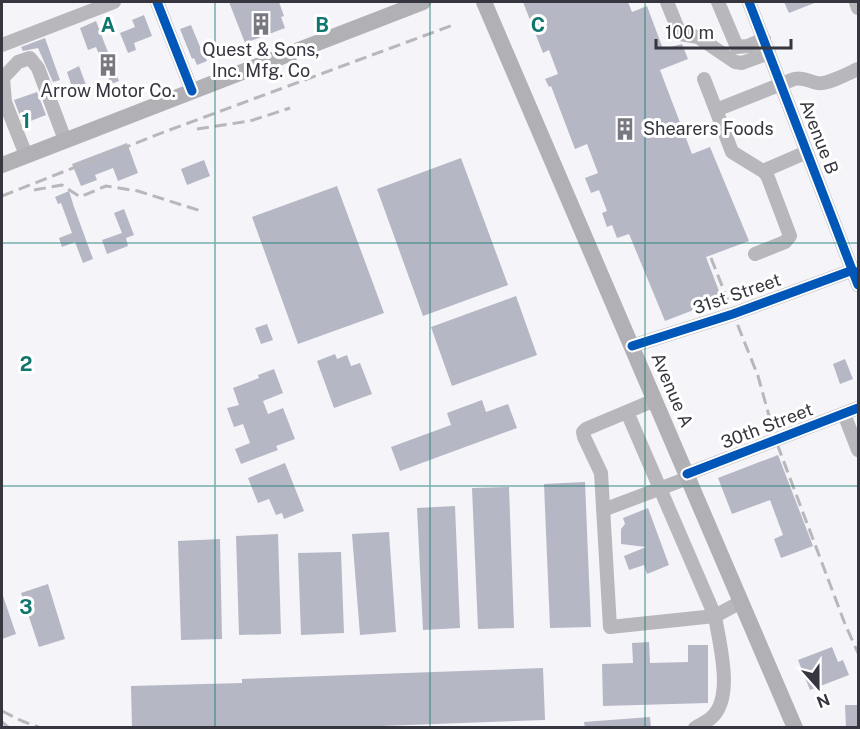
<svg xmlns="http://www.w3.org/2000/svg" width="860" height="729" viewBox="0 0 860 729" font-family="'Public Sans',sans-serif">
	<style>
		.building { fill: #b6b7c5 }
		.lines { fill: none; stroke-linecap: round; stroke-linejoin: round }
		.minor { stroke: #b8b8bc; stroke-width: 14 }
		.major { stroke: #b0b0b5; stroke-width: 16 }
		.rail { stroke: #b8b8bb; stroke-width: 3; stroke-dasharray: 12 6; stroke-linecap: butt }
		.cycleway-casing { stroke: #fff; stroke-width: 13 }
		.cycleway { stroke: #0057b8; stroke-width: 9 }
		.grid { fill: none; stroke: #0f766e; stroke-width: 1.5; stroke-opacity: 0.55 }
		.labels { text-anchor: middle; stroke-width: 6; stroke-linejoin: round; paint-order: stroke }
		.poi-label { font-size: 18px; fill: #35363f; stroke: #fff }
		.street-label { font-size: 18px; fill: #35363f; stroke: #fff }
		.grid-label { font-size: 20px; text-anchor: middle; font-weight: bold; fill: #0f766e; stroke: #fff; stroke-width: 6; stroke-linejoin: round; paint-order: stroke }
	</style>
	<rect width="100%" height="100%" fill="#f4f4f9"/>
	<path class="building" d="M229,2H279L284,16L281,17L285,28L245,43Z
		M523,2H628L632,12L647,6L663,49L682,44L688,59L660,70L692,154L710,147L749,241L706,257L722,299L665,321L629,234L617,238L612,225L607,227L602,213L607,211L599,190L591,193L585,178L598,173L587,144L575,149L551,86L549,87L545,79L558,74L549,50L543,53Z
		M784,2H817L789,13Z
		M144,15L152,36L134,43L136,50L128,53L120,33L135,27L132,20Z
		M96,21L119,81L111,84L96,47L88,50L80,28Z
		M191,25L203,54L204,53L207,61L197,65L194,58L192,59L180,29Z
		M45,38L60,80L53,82L38,48L23,51L21,47Z
		M79,66L86,85L73,90L67,72Z
		M37,92L46,115L23,124L14,100Z
		M127,143L138,173L118,181L113,168L95,175L97,180L81,186L72,164Z
		M461,158L508,285L423,316L377,189Z
		M204,160L210,176L187,185L181,169Z
		M337,186L384,313L298,344L252,217Z
		M69,191L74,207L93,259L83,263L75,242L62,247L59,238L72,233L61,203L58,204L55,197Z
		M124,209L134,235L126,238L128,246L107,254L102,240L122,233L114,213Z
		M516,296L537,355L452,386L431,327Z
		M267,324L273,340L261,344L255,328Z
		M335,354L337,359L347,355L351,366L360,363L372,394L334,408L317,361Z
		M845,359L853,379L840,384L833,364Z
		M274,369L283,393L263,401L268,414L283,408L295,439L276,446L278,450L241,464L235,449L250,443L243,424L234,427L227,408L239,405L233,388L259,378L258,375Z
		M482,400L486,412L508,404L517,428L400,471L391,447L451,425L447,413Z
		M778,455L813,546L781,558L774,539L783,535L770,500L732,514L718,478Z
		M285,463L304,511L284,519L282,513L276,515L269,499L258,503L248,478Z
		M585,482L591,627L550,628L544,484Z
		M509,487L514,628L478,629L472,488Z
		M455,506L460,628L423,630L417,508Z
		M648,508L669,565L647,574L644,565L629,570L624,556L646,547L621,544V529L625,524L623,518Z
		M389,532L396,632L360,635L352,534Z
		M278,534L281,634L239,635L236,536Z
		M220,539L222,639L181,640L178,541Z
		M341,552L344,633L301,635L298,553Z
		M48,584L65,639L39,647L21,593Z
		M3,596L16,634L2,639V596Z
		M649,642L650,663L688,662V645H708V703L603,706L602,664L633,663L632,643Z
		M832,647L838,662L843,660L849,675L810,690L798,660Z
		M543,668L545,720L327,728H244V726L132,728L131,686L242,683V679Z
		M845,705H858V728H846Z
		M650,717L651,728H585L584,722Z"/>
	<g class="lines">
		<path class="minor" d="M157,2L192,91
			M667,2L680,34L698,37L735,62L742,63L769,53
			M718,2L737,47L748,46L764,39
			M749,2L858,285
			M856,2L858,8
			M2,45L114,2
			M704,79L716,110
			M26,155L5,102L3,78L18,62L30,58L38,68L65,140
			M763,171L807,152
			M755,254L785,242L790,236L767,175L763,171L732,152L716,110L794,79C804,77 808,81 817,83C827,85 849,73 858,69
			M632,346L733,314L853,270
			M627,412L715,616L610,627L601,473L584,437L583,432L586,429L655,400
			M844,414L858,450
			M687,474L858,408
			M603,510L688,478
			M695,728C700,724 707,722 711,718C735,698 719,643 715,616L741,602"/>
		<path class="major" d="M484,2L795,728
			M2,165L423,2"/>
		<path class="rail" d="M197,129L250,121L290,108
			M34,190L62,185L80,197L106,186L138,191L201,211
			M2,196L164,132L453,25
			M711,258L758,376L776,441L845,624L858,653
			M2,711L22,721L41,728
			M2,722L9,728"/>
		<g class="cycleway-casing">
			<path id="cycleway" d="M157,2L192,91
				M749,2L858,285
				M632,346L733,314L853,270
				M687,474L858,408"/>
		</g>
		<use href="#cycleway" class="cycleway"/>
	</g>
	<path class="grid" d="M215,2V728M430,2V728M645,2V728M2,243H858M2,486H858"/>
	<defs>
		<g id="building-bare" transform="scale(1.8)"><path d="M-4-6H4V6H1V3H-1V6H-4ZM-2.5-4.3h1.7v1.8h-1.7ZM.8-4.3h1.7v1.8H.8ZM-2.5-1h1.7V.8h-1.7ZM.8-1h1.7V.8H.8Z" fill="#787880" stroke="#fff" stroke-width="2.5" paint-order="stroke"/></g>
	</defs>
	<g fill-rule="evenodd">
		<use href="#building-bare" x="261" y="24"/>
		<use href="#building-bare" x="108" y="65"/>
		<use href="#building-bare" x="625" y="129"/>
	</g>
	<g class="labels">
		<g class="poi-label">
			<text x="261" y="56">Quest &amp; Sons,<tspan x="261" dy="21">Inc. Mfg. Co</tspan></text>
			<text x="108" y="97">Arrow Motor Co.</text>
			<text x="643" y="135" text-anchor="start">Shearers Foods</text>
		</g>
		<g class="street-label">
			<text transform="translate(819 137) rotate(69)" y="6">Avenue B</text>
			<text transform="translate(737 294) rotate(-19)" y="6">31st Street</text>
			<text transform="translate(672 390) rotate(67)" y="6">Avenue A</text>
			<text transform="translate(767 426) rotate(-21)" y="6">30th Street</text>
		</g>
	</g>
	<g class="grid-label">
		<text x="108" y="32">A</text>
		<text x="322" y="32">B</text>
		<text x="538" y="32">C</text>
		<text x="26" y="128">1</text>
		<text x="26" y="371">2</text>
		<text x="26" y="614">3</text>
	</g>
	<rect width="860" height="729" fill="none" stroke="#35363f" stroke-width="6"/>
	<g transform="translate(818 687) rotate(159)" stroke="#ffffff" stroke-width="4.5" paint-order="stroke">
	<path d="M0-4.5L10 22L0 15L-10 22Z" fill="#35363f"/>
	<text y="-9" font-size="16" font-weight="bold" text-anchor="middle" fill="#35363f">N</text>
	</g>
	<path d="M656 39v9h135v-9" fill="none" stroke="#35363f" stroke-width="3"/>
	<text x="665" y="39" font-size="18" fill="#35363f" stroke="#ffffff" stroke-width="4.5" paint-order="stroke">100 m</text>
</svg>
